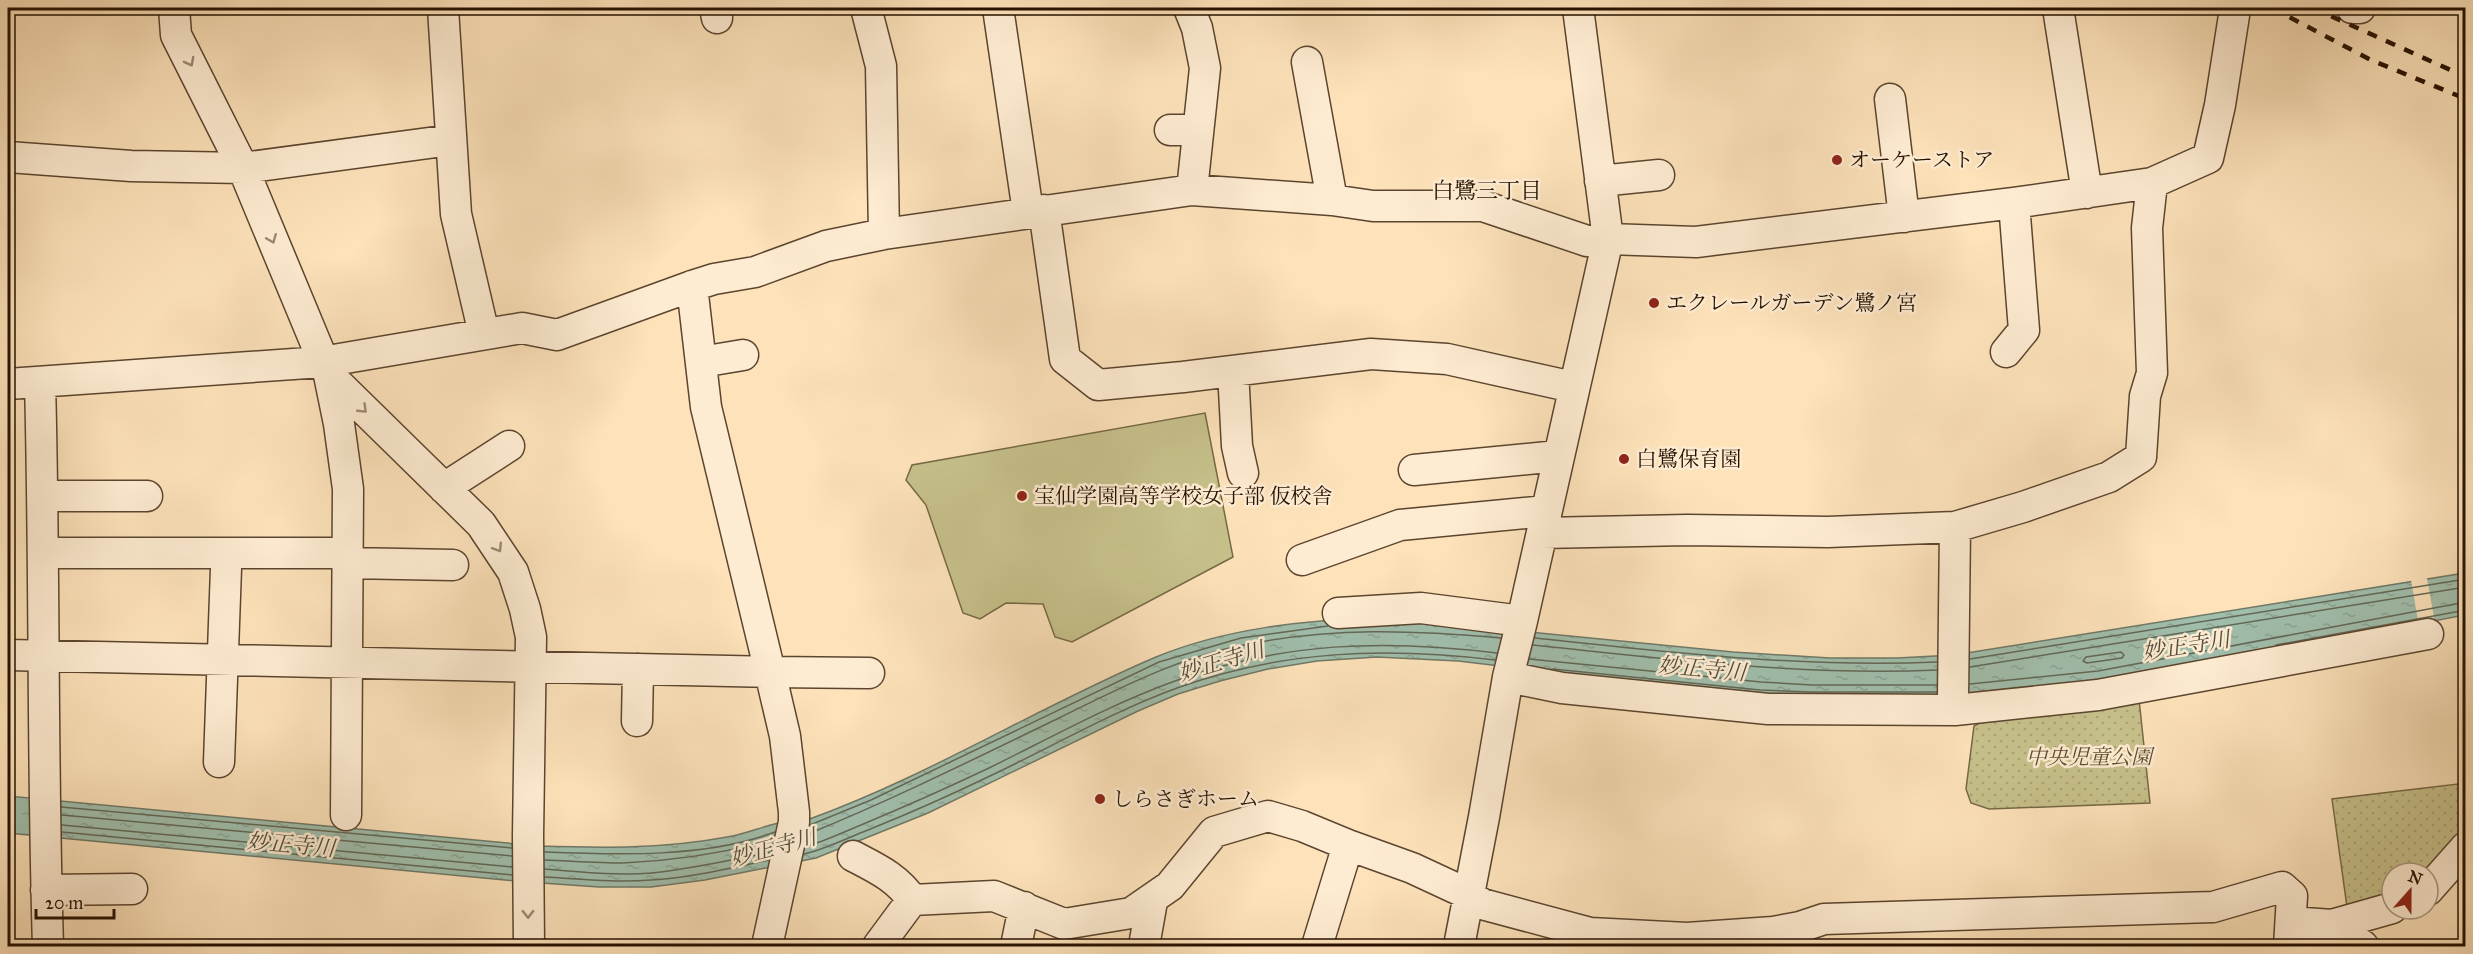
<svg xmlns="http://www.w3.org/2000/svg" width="2473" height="954" viewBox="0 0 2473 954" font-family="'IM FELL Great Primer','Noto Serif JP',serif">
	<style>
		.green { fill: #c7c18b; stroke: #766946; stroke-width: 1.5 }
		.park { fill: url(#park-dots); stroke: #766946; stroke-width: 1.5 }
		.water { fill: url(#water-ripples); stroke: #6f7967; stroke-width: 1.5 }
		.pier { fill: #fde2ba }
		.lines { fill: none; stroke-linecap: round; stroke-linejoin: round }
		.shore { stroke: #626856; stroke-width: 1.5 }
		.street-casing { stroke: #5b452e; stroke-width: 33 }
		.street { stroke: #feecd2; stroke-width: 30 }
		.rail { stroke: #251100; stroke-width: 4.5; stroke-dasharray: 10 10; stroke-linecap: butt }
		.oneway { stroke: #9c8974 }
		.poi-dot { fill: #8f2418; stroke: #feecd2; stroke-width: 2 }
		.labels { text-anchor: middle; stroke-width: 5; stroke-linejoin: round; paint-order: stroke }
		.poi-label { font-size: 21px; fill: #251100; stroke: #feecd2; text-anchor: start }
		.park-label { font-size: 21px; font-style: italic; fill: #5e4f31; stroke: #feecd2 }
		.neighbourhood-label { font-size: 22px; fill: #251100; stroke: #feecd2 }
		.water-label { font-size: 22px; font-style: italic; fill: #504e3c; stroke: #feecd2 }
	</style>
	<defs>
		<pattern id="park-dots" width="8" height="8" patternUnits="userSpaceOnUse" patternTransform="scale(1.5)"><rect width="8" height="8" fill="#c7c18b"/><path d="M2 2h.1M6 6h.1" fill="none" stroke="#aba576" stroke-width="1.8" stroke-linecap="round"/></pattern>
		<pattern id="water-ripples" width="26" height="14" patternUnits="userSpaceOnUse" patternTransform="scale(1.5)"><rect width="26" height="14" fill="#a0beac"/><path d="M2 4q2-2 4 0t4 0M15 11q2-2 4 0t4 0" fill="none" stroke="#8aa292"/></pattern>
	</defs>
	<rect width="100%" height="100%" fill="#fde2ba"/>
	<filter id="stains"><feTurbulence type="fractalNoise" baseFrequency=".00333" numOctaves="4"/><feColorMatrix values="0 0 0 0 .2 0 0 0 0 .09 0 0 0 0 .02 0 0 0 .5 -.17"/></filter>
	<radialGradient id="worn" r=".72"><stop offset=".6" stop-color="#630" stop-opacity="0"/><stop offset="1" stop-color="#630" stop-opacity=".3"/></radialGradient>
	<path class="green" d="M1205,413L1233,557L1072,642L1055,637L1043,604L1006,603L980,619L963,613L926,505L906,480L912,465Z"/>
	<path class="park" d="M2139,699L2150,803L1989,809L1971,803L1966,789L1974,726L1985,720Z
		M2458,784L2465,813V835L2428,873H2392V901L2348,914L2332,799Z"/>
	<path class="water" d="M2465,573V615L2153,675L1985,696H1760L1458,661L1377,657L1317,661L1268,669L1220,681L1178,694L1138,711L928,813L816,858L705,880L651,887H599L527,882L8,833V796L538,846C603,848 663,849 727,837C747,834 765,825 784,822C792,821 799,822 807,820C927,777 1038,707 1156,657C1226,628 1303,621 1378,617L1733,652L1830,658H1897L1954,655Z"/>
	<path class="pier" d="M2427,578L2435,623L2419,626L2411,580Z"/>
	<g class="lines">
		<path class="shore" d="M1535,638C1669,652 1802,668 1937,662
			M1533,645C1668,659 1801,676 1937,670
			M2276,645L2466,610
			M2121,652L2124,655L2122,658L2087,663L2083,661L2086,657Z
			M1529,659L1761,682L1812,685H1937
			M1970,659L2466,579
			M1970,667L2466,587
			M1553,669L1760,690L1811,692H1937
			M1970,684L2098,671L2466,602
			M61,807L512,848
			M62,815L512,856
			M62,825L512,867
			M810,825L871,800L1159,662L1241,638L1328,626
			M62,832L512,875
			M808,834C894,799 976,758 1059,718C1118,689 1179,657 1244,645C1331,627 1413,630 1501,638
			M806,846C824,842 843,832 861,825C904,807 947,788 989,768C1050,738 1111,704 1175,681C1282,642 1385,639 1497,653
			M545,852C617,855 706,858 775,832
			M804,854C826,849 847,838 868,830C910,813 951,795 992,775C1053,746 1114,711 1177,688C1283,650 1385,647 1495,660
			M545,860C571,861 597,863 623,863C673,861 724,853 773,840
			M545,869C580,872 616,876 652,873C692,869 731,860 771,852
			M545,877C580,879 616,883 651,880C691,878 730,868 769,860"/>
		<g class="street-casing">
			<path id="street" d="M174,8L176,35L243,168L329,375L481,524L513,572L525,609L531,637L528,836L529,946
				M443,8L456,214L484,334
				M715,8L717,18
				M866,8L881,66L884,234
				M998,8L1028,212
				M1189,8L1197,28L1205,68L1192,190
				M2058,8L2087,193
				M2352,8H2360
				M1307,62L1332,200
				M1890,99L1904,217
				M1170,130H1198
				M8,157L131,166L243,168L451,140
				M1600,181L1659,175
				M1044,210L1065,359L1098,385L1183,377L1371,354L1447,359L1573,387
				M692,286L706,407L770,672L869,673
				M2006,352L2024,330L2014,203
				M701,362L743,355
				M1233,371L1237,446L1243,473
				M329,375L339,424L348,489L346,815
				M40,382C45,570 42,758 48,946
				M8,384L322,362L522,328L557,335L692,286L714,279L755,272L826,246L884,234L1192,190L1332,200L1373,206H1483L1587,241L1608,239L1696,242L2014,203L2152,183L2208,158L2220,105L2235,9
				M1414,470L1558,456
				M444,488L509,446
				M43,496H147
				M1542,533L1687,530L1828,532L1955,527L2023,507L2109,477L2141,457L2145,396L2152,373L2147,228L2152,183
				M44,553H348
				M1302,560L1400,525L1546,511
				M348,563L453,565
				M1338,613L1421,608L1522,621
				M8,655L770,672L785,736L794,812V822L767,946
				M1508,677L1562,688L1768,709L1955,710L2098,695L2428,634
				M1953,698L1955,527
				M637,721L638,669
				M219,762L226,568
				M853,856C876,868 898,878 912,900
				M46,890L132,889
				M2428,890L2466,847
				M2291,922L2332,925L2392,908
				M2332,925L2363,946
				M878,946L912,900L994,896L1064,924L1131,913L1170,886L1214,832L1268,816L1302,826L1348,845L1412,868L1468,894L1482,904L1590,933L1687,938L1773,932L1800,927L1824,919L2213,907L2282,887L2292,896L2289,946
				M1016,946L1024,907
				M1144,946L1152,901
				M1317,946L1348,845
				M1459,946L1484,817L1508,677L1522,621L1608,239L1578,8"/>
		</g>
		<use href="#street" class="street"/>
		<path class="rail" d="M2272,8L2371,60L2466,99
			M2313,8L2466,77"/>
	</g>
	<defs><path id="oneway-chevron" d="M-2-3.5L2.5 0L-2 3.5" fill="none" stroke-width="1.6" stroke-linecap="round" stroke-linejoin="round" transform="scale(1.5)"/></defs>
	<g class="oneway">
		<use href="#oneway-chevron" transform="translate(190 62) rotate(62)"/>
		<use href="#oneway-chevron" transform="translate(272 239) rotate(68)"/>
		<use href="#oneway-chevron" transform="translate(363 409) rotate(44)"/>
		<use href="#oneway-chevron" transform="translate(498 548) rotate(58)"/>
		<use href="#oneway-chevron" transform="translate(528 914) rotate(89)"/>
	</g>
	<g class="poi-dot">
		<circle cx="1837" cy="160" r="6"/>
		<circle cx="1654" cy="303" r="6"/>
		<circle cx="1624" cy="459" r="6"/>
		<circle cx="1022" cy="496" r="6"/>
		<circle cx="1100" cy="799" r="6"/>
	</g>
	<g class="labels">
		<g class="poi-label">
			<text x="1849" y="167">オーケーストア</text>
			<text x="1666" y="310">エクレールガーデン鷺ノ宮</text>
			<text x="1636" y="466">白鷺保育園</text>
			<text x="1034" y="503">宝仙学園高等学校女子部 仮校舎</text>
			<text x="1112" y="806">しらさぎホーム</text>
		</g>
		<g class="park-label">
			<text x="2089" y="764">中央児童公園</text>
		</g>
		<g class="neighbourhood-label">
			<text x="1487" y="198">白鷺三丁目</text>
		</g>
		<g class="water-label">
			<text transform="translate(2186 645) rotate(-9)" y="8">妙正寺川</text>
			<text transform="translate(1221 661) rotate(-17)" y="8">妙正寺川</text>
			<text transform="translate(1702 668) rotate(5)" y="8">妙正寺川</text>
			<text transform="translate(291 844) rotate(5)" y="8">妙正寺川</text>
			<text transform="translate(773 847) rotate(-15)" y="8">妙正寺川</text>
		</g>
	</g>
	<rect width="2473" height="954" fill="none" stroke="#fde2ba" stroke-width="30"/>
	<rect x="9" y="9" width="2455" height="936" fill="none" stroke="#251100" stroke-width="3"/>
	<rect x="15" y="15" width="2443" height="924" fill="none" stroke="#251100" stroke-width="1.5"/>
	<g transform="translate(2410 891) rotate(21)"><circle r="28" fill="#feecd2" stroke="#a7947e" stroke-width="1.5"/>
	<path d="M0-4.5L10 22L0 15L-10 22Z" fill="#8f2418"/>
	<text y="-9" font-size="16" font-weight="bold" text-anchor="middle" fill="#251100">N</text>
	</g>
	<path d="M36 909v9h78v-9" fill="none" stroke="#251100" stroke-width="3"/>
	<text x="45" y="909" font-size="18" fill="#251100" stroke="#feecd2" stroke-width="4.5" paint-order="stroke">20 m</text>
	<rect width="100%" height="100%" filter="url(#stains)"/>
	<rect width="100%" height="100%" fill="url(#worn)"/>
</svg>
